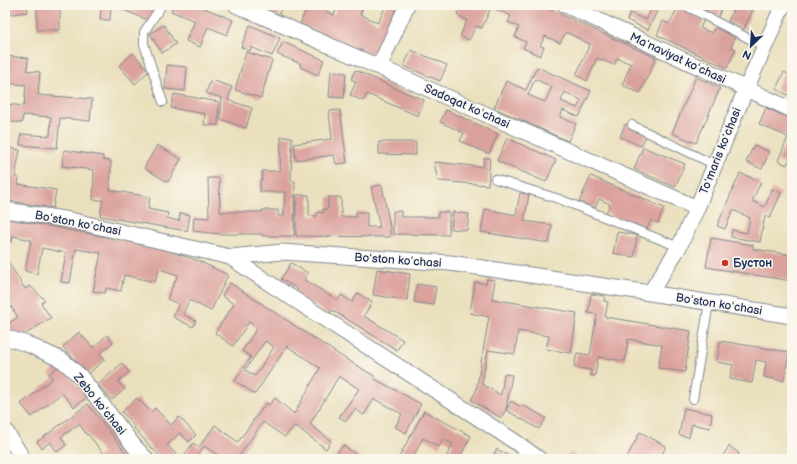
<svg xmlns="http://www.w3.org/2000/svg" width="797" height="464" viewBox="0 0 797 464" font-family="'Balsamiq Sans',sans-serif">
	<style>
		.building { fill: #dba29d; fill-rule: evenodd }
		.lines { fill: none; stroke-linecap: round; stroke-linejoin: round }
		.service-casing { stroke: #82888e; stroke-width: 10 }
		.minor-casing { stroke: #82888e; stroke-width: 17 }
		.service { stroke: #fff; stroke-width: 8 }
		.minor { stroke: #fff; stroke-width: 15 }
		.poi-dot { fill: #c8321e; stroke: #fbf7ec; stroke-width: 1.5 }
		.labels { text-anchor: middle; stroke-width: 3; stroke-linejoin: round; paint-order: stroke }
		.street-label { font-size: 12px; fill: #1b2f5e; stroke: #fbf7ec }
		.poi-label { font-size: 12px; font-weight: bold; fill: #1b2f5e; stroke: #fbf7ec; text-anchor: start }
	</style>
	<rect width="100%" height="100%" fill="#fbf7ec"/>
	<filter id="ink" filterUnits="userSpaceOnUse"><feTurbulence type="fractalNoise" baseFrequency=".025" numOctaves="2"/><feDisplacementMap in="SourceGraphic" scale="8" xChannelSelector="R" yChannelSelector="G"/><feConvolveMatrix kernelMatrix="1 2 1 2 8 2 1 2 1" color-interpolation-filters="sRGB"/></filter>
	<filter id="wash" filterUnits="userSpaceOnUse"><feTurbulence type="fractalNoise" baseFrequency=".012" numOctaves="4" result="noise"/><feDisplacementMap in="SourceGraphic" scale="16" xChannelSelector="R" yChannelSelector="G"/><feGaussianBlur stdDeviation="0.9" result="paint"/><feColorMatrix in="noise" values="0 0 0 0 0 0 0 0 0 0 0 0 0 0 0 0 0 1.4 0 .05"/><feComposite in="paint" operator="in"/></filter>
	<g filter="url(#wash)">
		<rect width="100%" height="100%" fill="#eae0be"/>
		<g id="blocks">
			<path class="building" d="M5,5H27L28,12L5,15Z
				M37,5H60V30H37Z
				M101,5H111L110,20H100Z
				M112,5H157L150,21Z
				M174,5H197L233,20L227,35L208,27L200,47L186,41L195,21L171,11Z
				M253,5H283L278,16Z
				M308,5H312L334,15L338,5H349L353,7V5H364L360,14L378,23L386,5H399L376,57L300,24Z
				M455,5H492L482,28L476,26L469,40L460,36L467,20L457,15L459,10L453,7Z
				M495,5H540L656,58L640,93L622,85L631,64L617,58L614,65L597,58L587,81L576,75L590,44L566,32L560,43L545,36L540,46L544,47L540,56L523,48L526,42L515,37L519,27L508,22L511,16L494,8Z
				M596,5H608L606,9Z
				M653,5H660L648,30L627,20L630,13L646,20Z
				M708,5H710L721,10L716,21L703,15Z
				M724,5H755L744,29L728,21L733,11L724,7Z
				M678,7L704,20L700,28L712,33L715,28L735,37L731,47L736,49L727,68L657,35L663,21L669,24Z
				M164,25L176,44L162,53L150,34Z
				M250,25L280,38L272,56L251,47L250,51L241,47Z
				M283,42L324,60L318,75L300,67L301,64L277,54Z
				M411,50L447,65L440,81L404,66Z
				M246,52L272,60L261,98L235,90Z
				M133,53L149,71L135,84L119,66Z
				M5,56L28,58L27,71L40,72L38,95L92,99L90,121L60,118L57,148L20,145L21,134L50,136L51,117L23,115L22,123L5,121V104L24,106L26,85L5,83Z
				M167,65L187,67L185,91L165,89Z
				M537,67L591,91L579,117L563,110L560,117L576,124L568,141L494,108L506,81L526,90ZM535,79L552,87L545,102L528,95ZM565,92L581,100L577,108L561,101Z
				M355,70L397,89L424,100L418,116L367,94L363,101L350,95L356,82L351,79Z
				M331,71L346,73L344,98L329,97Z
				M784,72L792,76V97L776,89Z
				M696,77L720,88L696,143L672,133Z
				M211,80L232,87L228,100L252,108L246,128L220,119L222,98L206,93Z
				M174,94L219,102L218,125H204L205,114L171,108Z
				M766,108L792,119V154L787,165L778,161L788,137L759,124Z
				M340,110L347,163L336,164L334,155L296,160L294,144L332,139L329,111Z
				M446,110L498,134L489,154L460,141L464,133L440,122Z
				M625,124L647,134L641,146L620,137Z
				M281,137H292L291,181H295L294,236H262V234H220L193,231L194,217L209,218L208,178H219L220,212H262V210H278V216H284L285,192H260V180H262V171H280Z
				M507,138L556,160L546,182L497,161Z
				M379,142H416V155L379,154Z
				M157,145L181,159L168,182L144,168Z
				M754,145L769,152L762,169L746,162Z
				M643,147L685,164L675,187L634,169Z
				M10,148L20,150L15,177L19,178L18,184L56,190L53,208L5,200V171L6,167H7Z
				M64,150L103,156V160L111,161L110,190L150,197L148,209L168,213L167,218L179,221L180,213L190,215L187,231L100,216L103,200H93L94,170L62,166Z
				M484,158H490L488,185L438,181L434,162L483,167Z
				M740,173L761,182L752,201L765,207L772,189L781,193L770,218L765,216L760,242L731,237L732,230L747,233L750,218L733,210L725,229L717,226Z
				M591,176L664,208L658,223L651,220L646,231L606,213L610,204L599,199L595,208L579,202Z
				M382,185L390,227V237L296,236V195H309V216H317V212L323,213V209H328V197H341V217H356V212H367V227H380L371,187Z
				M520,193L529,194L524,221L552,225L549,243L481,232L485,209L516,215Z
				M393,211H401V217H438V212H449V235L393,234Z
				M453,212L469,214L467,230L451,229Z
				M5,218L117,239L166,250L199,261L228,275L211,311L189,300L183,314L196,321L193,327L173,317L179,304L167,299L178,275L159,269L155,282L124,275L121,291L106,288L105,293L93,291L101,253L76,249L70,283L61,282L66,253L42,248L37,274L25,271L31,240L13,236L12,242L5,241Z
				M617,232L637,235L634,257L613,253Z
				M711,238L753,245V249L792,255V281L706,267Z
				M7,260L25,289L30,286L45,300L41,303L51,318L21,337L5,329V326L18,317L5,298V261Z
				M291,263L308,273L304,280L338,300L341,295L352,302L358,293L372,302L364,316L403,340L397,350L332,310L329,315L295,294L298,289L281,279Z
				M377,269L410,274L407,300L373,295Z
				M487,279L495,280L492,299L577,313L571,353L546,349L549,336L518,331L515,354L488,350L482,384L501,395L504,374L512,375L506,410L501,418L471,400L476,391L489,317L470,313L475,282L486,284Z
				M230,283L341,356L376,377L375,379L421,404L406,433L395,427L402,414L374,399L364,415L355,409L346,421L339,417L359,389L339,376L310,424L331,441L326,449L297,427L294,426L285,437L263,422L237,459H215L218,455L204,446L195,459H182L193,443L199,447L215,425L238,442L266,403L269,405L275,398L294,414L320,368L287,346L255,394L235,381L251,357L242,351L257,328L249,322L233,346L215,333L234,304L222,296ZM265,341L274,347L255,376L245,370Z
				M417,284L436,287L433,305L414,302Z
				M591,294L605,296L604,301L608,302L605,317L691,331L685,372L658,368L662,345L628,339L625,361L598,357L595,376L590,375L591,370L574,367L577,353L590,355L597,314L588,313Z
				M79,332L93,348L107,335L113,342L100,354L105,359L88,374L63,347Z
				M720,341L789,352L784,381L764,377L766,362L756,360L752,383L730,379L733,365L717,362Z
				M122,363L129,372L118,382L125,389L112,400L98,385Z
				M60,365L87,397L74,407L62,393L32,417L21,404L53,378L49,374Z
				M137,398L151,412L155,408L171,425L179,417L196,435L189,442L180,433L167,445L181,459H163L150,446L134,428L135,427L122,412Z
				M511,401L521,407L522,405L546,418L539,429L506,410Z
				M88,404L103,423L130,459H97L96,458L103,453L88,434L87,435L79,424L61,437L66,445L57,452L50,442L42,448L37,442Z
				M684,408L712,414L710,428L692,424L689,437L679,435Z
				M424,411L471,436L459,459H445L453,444L443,439L439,447L423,438L412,459H402L399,457Z
				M640,432L666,446L660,459H626Z
				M343,445L362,459H338L335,457Z
				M729,446L739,453L736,459H721Z
				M497,449L515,459H491Z
				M571,452L581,459H566Z"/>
		</g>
	</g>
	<g filter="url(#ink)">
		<use href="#blocks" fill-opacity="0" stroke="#82888e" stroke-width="1"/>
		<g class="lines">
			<g class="service-casing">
				<path id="service" d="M162,5L144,32V44L163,102
					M684,5L765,47
					M632,125L715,165
					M495,179L559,199L679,247
					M693,399L709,303"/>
			</g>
			<g class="minor-casing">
				<path id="minor" d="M236,5L379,67L697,208
					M565,5L792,110
					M379,67L407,5
					M5,210L70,220L230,257L282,252L450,263L650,293L792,316
					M230,257L275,287L514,441L539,459
					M650,293L679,247L697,208L746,89L783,5
					M5,337L27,344L62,360L80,376L134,446L146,459
					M5,430L23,459"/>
			</g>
			<use href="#service" class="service"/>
			<use href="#minor" class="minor"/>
		</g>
	</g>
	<circle class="poi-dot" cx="725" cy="263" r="4"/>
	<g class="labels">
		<g class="street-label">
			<text transform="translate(678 58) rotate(25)" y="4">Maʻnaviyat koʻchasi</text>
			<text transform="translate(467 106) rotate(24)" y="4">Sadoqat koʻchasi</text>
			<text transform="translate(720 151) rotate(-68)" y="4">Toʻmaris koʻchasi</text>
			<text transform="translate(78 223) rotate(11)" y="4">Boʻston koʻchasi</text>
			<text transform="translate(398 260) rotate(4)" y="4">Boʻston koʻchasi</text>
			<text transform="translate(719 304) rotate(9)" y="4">Boʻston koʻchasi</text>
			<text transform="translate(100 404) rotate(51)" y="4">Zebo koʻchasi</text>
		</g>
		<g class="poi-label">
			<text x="733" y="267">Бустон</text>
		</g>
	</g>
	<rect width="797" height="464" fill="none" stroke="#fbf7ec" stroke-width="20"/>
	<g transform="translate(751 46) rotate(205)" stroke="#fbf7ec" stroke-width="3" paint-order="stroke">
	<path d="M0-3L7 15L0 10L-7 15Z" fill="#1b2f5e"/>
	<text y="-6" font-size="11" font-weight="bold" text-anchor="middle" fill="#1b2f5e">N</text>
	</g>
</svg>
